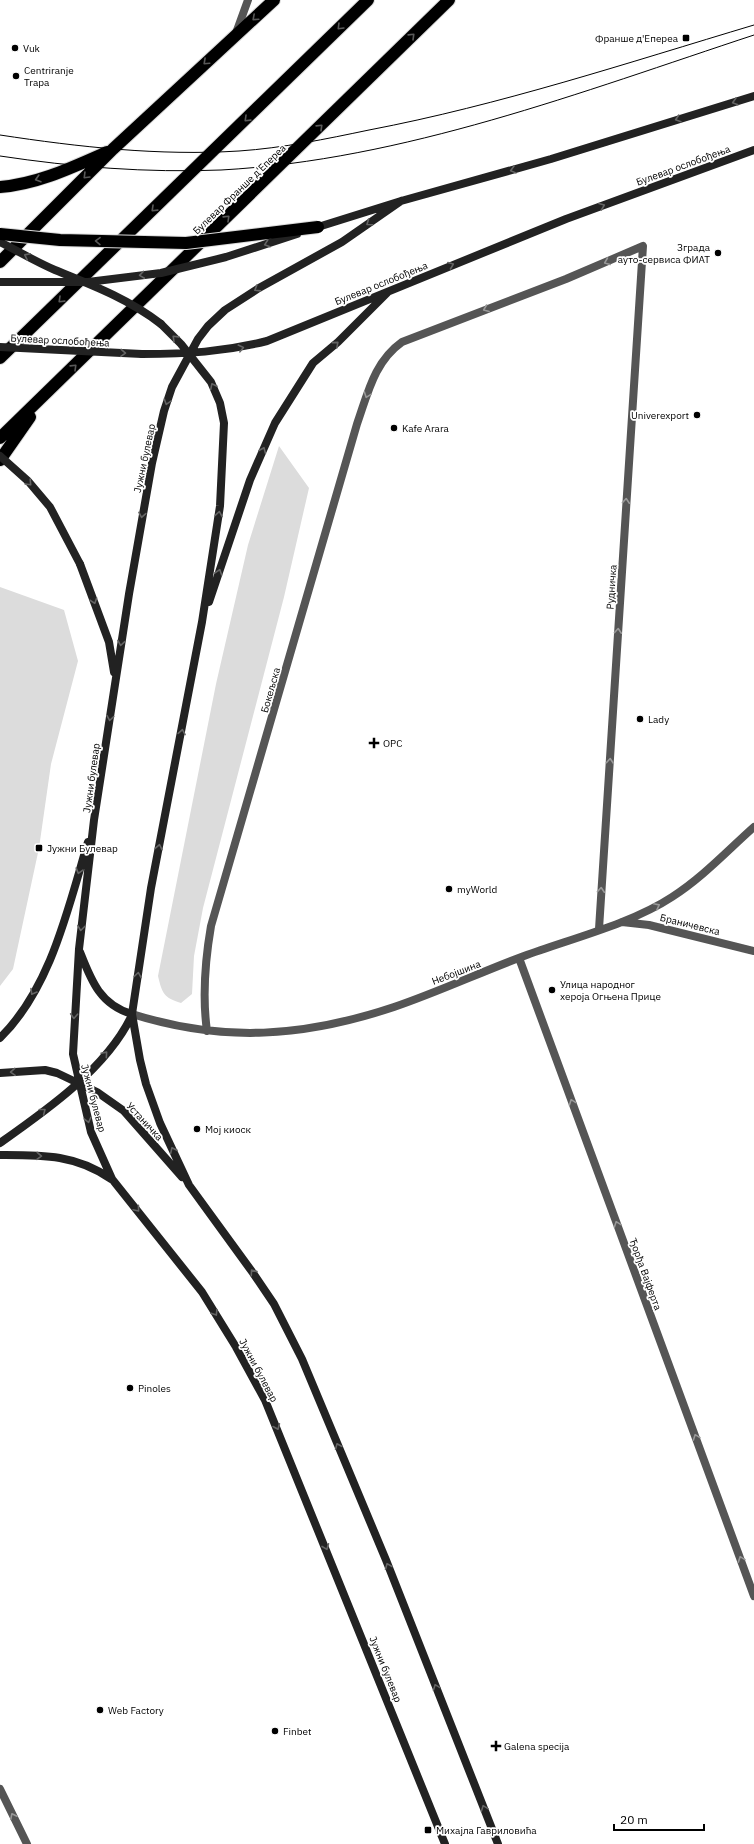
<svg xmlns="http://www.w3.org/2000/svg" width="754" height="1844" viewBox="0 0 754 1844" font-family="'IBM Plex Sans',sans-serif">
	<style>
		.green { fill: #dcdcdc }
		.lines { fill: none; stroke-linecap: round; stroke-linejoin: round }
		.highway-casing { stroke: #dbdbdb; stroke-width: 14 }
		.street { stroke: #555; stroke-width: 8 }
		.secondary { stroke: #222; stroke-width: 8 }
		.highway { stroke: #000; stroke-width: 12 }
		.tram { stroke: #000; stroke-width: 1 }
		.highway-bridge-casing { stroke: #dbdbdb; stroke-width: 14; stroke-linecap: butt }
		.secondary-bridge { stroke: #222; stroke-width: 8 }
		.highway-bridge { stroke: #000; stroke-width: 12 }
		.oneway { stroke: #595959 }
		.oneway2 { stroke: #646464 }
		.oneway3 { stroke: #999 }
		.poi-dot { fill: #000; stroke: #fff; stroke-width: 1.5 }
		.labels { text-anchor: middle; stroke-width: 3.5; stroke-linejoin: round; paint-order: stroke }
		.poi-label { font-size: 10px; fill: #000; stroke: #fff; text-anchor: start }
		.street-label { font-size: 10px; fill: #000; stroke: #fff }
	</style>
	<rect width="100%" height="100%" fill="#fff"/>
	<path class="green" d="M279,446L309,488L284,597L203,908L194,956L192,994L181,1003C164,998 162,993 158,976L216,684L248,545Z
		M0,587L64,610L78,661L51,764L39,848L13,969L0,986Z"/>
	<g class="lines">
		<g class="highway-casing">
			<path id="highway" d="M0,187C38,184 73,167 107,152
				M0,262L113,149L274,0
				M0,358L368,0
				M0,438L449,0
				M0,460L30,417"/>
		</g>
		<path class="street" d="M236,33L248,0
			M622,922L649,925L754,951
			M519,958L754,1596
			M132,1014C224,1043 304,1037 394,1007C438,992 481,972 524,956C570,939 631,924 672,897C702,878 727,851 754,827
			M207,1031C202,995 205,961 211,926L357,424C368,393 374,362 402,342L566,279L643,246L599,929
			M0,1789L27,1844"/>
		<path class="secondary" d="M401,201L342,242L259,288L225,310L208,326L198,339L172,387L164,411L152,463L129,594L94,820L79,949L73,1054L91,1132L112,1179L202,1292L236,1347L265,1400L445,1844
			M318,227L401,201L551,159L754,96
			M161,324L181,344L211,382L220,403L224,423L220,506L202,622L151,888L132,1014L140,1060L146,1084L160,1123L189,1185L253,1273L274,1304L302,1359L386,1560L498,1844
			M142,354C187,354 223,352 267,341L566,219L754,150
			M80,564L109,642L114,672
			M209,602L250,480L275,423L313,363L338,342L387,293
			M80,952C91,980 100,1005 132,1014
			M0,1038C51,988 68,908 88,842
			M0,1073L45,1070L57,1073L97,1092L124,1111L182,1177
			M0,1143C47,1110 107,1068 132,1015
			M0,1155C41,1155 76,1154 111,1179"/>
		<use href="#highway" class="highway"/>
		<path class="tram" d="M0,135C79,147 159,156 239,151C283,148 326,139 369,130C500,105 627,63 754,25
			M0,156C73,167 147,173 221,170C404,160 581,92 754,35"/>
		<g class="highway-bridge-casing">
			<path id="highway-bridge" d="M0,234L60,240L186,243L318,227"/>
		</g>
		<path class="secondary-bridge" d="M0,242C18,251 36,262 55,270C92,285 129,299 161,324
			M0,282H88L161,273L226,257L297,234
			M0,347L142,354
			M0,456L28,481L50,507L80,564"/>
		<use href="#highway-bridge" class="highway-bridge"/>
	</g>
	<defs><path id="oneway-chevron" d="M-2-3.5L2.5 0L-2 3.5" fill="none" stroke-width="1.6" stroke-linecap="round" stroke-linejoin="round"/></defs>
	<g class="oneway">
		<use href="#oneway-chevron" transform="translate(255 18) rotate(138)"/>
		<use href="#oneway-chevron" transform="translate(340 27) rotate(135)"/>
		<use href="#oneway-chevron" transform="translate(412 36) rotate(-44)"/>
		<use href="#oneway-chevron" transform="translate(206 62) rotate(137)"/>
		<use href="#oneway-chevron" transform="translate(247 119) rotate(136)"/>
		<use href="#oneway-chevron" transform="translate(320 127) rotate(-44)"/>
		<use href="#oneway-chevron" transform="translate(86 176) rotate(135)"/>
		<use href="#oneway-chevron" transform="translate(38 179) rotate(163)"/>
		<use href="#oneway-chevron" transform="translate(154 209) rotate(136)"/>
		<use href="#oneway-chevron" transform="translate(227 218) rotate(-44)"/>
		<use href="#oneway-chevron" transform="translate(98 241) rotate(-179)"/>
		<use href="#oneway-chevron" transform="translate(61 300) rotate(136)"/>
		<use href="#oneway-chevron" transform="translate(74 367) rotate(-44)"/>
	</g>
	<g class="oneway2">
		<use href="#oneway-chevron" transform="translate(735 102) rotate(164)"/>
		<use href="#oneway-chevron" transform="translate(678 119) rotate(162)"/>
		<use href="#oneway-chevron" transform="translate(513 170) rotate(165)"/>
		<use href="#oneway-chevron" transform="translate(602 206) rotate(-21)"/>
		<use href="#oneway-chevron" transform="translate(369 223) rotate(145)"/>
		<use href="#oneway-chevron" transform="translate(267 244) rotate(161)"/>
		<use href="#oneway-chevron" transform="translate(27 256) rotate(-154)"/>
		<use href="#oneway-chevron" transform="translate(451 265) rotate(-22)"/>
		<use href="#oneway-chevron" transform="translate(142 275) rotate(172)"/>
		<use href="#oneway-chevron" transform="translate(257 289) rotate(148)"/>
		<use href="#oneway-chevron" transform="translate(175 338) rotate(-136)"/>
		<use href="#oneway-chevron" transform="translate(336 344) rotate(-41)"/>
		<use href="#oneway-chevron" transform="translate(241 348) rotate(-14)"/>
		<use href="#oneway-chevron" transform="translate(123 353) rotate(3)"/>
		<use href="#oneway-chevron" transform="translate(213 386) rotate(-116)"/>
		<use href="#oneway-chevron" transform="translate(167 402) rotate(108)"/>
		<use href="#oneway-chevron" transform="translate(263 450) rotate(-67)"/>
		<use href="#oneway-chevron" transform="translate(29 483) rotate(47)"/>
		<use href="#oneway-chevron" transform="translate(219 514) rotate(-81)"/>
		<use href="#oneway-chevron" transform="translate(142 515) rotate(100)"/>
		<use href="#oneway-chevron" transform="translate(219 572) rotate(-71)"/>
		<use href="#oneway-chevron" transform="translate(94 601) rotate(71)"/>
		<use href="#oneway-chevron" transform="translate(121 643) rotate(99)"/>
		<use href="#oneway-chevron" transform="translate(110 718) rotate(99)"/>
		<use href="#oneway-chevron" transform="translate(182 732) rotate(-80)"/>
		<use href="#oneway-chevron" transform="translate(159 847) rotate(-79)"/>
		<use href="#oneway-chevron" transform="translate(79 871) rotate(106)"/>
		<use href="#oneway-chevron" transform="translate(81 928) rotate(97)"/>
		<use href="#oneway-chevron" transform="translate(138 975) rotate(-81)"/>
		<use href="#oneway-chevron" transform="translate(33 992) rotate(120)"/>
		<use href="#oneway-chevron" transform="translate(74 1016) rotate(93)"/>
		<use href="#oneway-chevron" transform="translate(105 1054) rotate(-49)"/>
		<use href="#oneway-chevron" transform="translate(13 1072) rotate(176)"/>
		<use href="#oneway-chevron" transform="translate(43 1111) rotate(-38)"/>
		<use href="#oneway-chevron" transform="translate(88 1120) rotate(76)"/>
		<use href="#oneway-chevron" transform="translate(173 1150) rotate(-115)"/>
		<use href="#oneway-chevron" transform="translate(39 1156) rotate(3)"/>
		<use href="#oneway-chevron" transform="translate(137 1209) rotate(50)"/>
		<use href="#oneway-chevron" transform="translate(253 1272) rotate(-125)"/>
		<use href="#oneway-chevron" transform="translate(215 1313) rotate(58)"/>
		<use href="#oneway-chevron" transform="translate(277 1427) rotate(67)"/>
		<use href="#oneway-chevron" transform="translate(338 1446) rotate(-113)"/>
		<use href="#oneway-chevron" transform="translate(326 1547) rotate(68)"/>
		<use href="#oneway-chevron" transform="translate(388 1566) rotate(-112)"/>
		<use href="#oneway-chevron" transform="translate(436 1687) rotate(-111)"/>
		<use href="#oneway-chevron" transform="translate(484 1808) rotate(-111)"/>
	</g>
	<g class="oneway3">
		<use href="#oneway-chevron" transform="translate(607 262) rotate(157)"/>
		<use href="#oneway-chevron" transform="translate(486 309) rotate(159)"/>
		<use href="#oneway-chevron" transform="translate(367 395) rotate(110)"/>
		<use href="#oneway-chevron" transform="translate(626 501) rotate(-86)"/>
		<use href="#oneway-chevron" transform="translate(618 631) rotate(-86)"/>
		<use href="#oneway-chevron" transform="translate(610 761) rotate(-86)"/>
		<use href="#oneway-chevron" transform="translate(601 890) rotate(-86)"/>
		<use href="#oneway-chevron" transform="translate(657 906) rotate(-27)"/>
		<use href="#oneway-chevron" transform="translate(572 1102) rotate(-110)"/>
		<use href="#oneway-chevron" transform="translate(617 1224) rotate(-110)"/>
		<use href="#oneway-chevron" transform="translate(696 1437) rotate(-110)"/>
		<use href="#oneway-chevron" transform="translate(741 1559) rotate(-110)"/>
		<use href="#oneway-chevron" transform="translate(13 1816) rotate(-116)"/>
	</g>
	<g class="poi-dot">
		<rect x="682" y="34" width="8" height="8" rx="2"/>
		<circle cx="15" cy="48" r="4"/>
		<circle cx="16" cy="76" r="4"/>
		<circle cx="718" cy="253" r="4"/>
		<circle cx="697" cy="415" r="4"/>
		<circle cx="394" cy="428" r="4"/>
		<circle cx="640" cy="719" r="4"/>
		<path d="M372 737h4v4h4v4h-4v4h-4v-4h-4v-4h4z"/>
		<rect x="35" y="844" width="8" height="8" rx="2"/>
		<circle cx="449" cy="889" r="4"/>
		<circle cx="552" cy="990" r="4"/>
		<circle cx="197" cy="1129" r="4"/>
		<circle cx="130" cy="1388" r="4"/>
		<circle cx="100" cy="1710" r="4"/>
		<circle cx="275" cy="1731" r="4"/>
		<path d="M494 1740h4v4h4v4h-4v4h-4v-4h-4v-4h4z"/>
		<rect x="424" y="1826" width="8" height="8" rx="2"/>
	</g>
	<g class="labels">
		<g class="poi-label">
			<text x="678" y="42" text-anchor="end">Франше д'Епереа</text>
			<text x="23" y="52">Vuk</text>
			<text x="24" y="74">Centriranje<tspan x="24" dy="12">Trapa</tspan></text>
			<text x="710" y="251" text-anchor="end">Зграда<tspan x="710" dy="12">ауто-сервиса ФИАТ</tspan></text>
			<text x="689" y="419" text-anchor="end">Univerexport</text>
			<text x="402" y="432">Kafe Arara</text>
			<text x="648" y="723">Lady</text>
			<text x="383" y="747">ОРС</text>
			<text x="47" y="852">Јужни Булевар</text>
			<text x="457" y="893">myWorld</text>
			<text x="560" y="988">Улица народног<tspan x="560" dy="12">хероја Огњена Прице</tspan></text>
			<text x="205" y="1133">Мој киоск</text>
			<text x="138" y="1392">Pinoles</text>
			<text x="108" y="1714">Web Factory</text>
			<text x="283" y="1735">Finbet</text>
			<text x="504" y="1750">Galena specija</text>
			<text x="436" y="1834">Михајла Гавриловића</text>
		</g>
		<g class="street-label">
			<text transform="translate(683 165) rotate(-20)" y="4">Булевар ослобођења</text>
			<text transform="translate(239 189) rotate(-44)" y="4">Булевар Франше д'Епереа</text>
			<text transform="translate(381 283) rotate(-22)" y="4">Булевар ослобођења</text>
			<text transform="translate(60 340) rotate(3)" y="4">Булевар ослобођења</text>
			<text transform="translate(144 458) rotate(-78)" y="4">Јужни булевар</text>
			<text transform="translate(611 587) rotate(-86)" y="4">Рудничка</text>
			<text transform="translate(270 690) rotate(-74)" y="4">Бокељска</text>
			<text transform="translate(91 778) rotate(-82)" y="4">Јужни булевар</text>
			<text transform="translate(690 924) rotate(14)" y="4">Браничевска</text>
			<text transform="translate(456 972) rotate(-21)" y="4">Небојшина</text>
			<text transform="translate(94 1098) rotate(75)" y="4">Јужни булевар</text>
			<text transform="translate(145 1121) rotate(47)" y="4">Устаничка</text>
			<text transform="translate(646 1274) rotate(70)" y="4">Ђорђа Вајферта</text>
			<text transform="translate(259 1370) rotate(62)" y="4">Јужни булевар</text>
			<text transform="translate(386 1669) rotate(68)" y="4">Јужни булевар</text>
		</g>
	</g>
	<path d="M614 1824v6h90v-6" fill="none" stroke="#000000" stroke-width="2"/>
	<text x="620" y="1824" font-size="12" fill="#000000" stroke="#ffffff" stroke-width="3" paint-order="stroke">20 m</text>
</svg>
